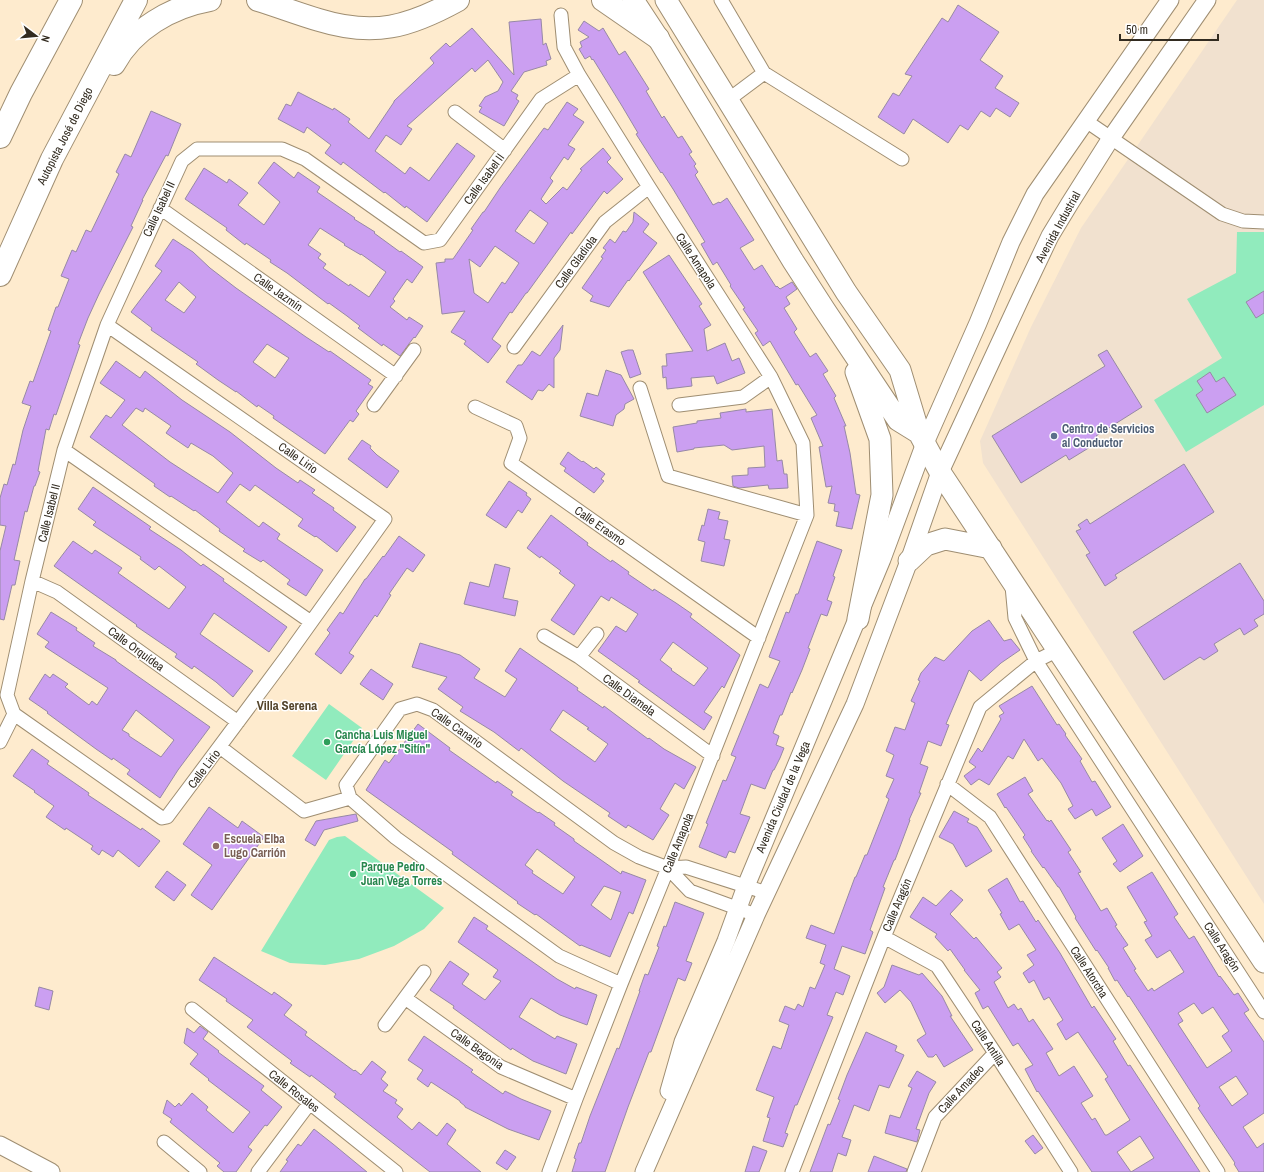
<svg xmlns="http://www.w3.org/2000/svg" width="1264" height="1172" viewBox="0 0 1264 1172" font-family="'Archivo Narrow',sans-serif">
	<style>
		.industrial { fill: #f1e1cf }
		.green { fill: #91ebbd }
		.building { fill: #cb9ff1; stroke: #9789a5; fill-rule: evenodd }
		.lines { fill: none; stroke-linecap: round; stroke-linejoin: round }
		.minor-casing { stroke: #9f8e72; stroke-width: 15 }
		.tertiary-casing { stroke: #9f8e72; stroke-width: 19 }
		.primary-casing { stroke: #9f8e72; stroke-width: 23 }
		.motorway-casing { stroke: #9f8e72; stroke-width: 24 }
		.minor { stroke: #fff; stroke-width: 13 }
		.tertiary { stroke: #fff; stroke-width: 17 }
		.primary { stroke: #fff; stroke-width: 21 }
		.motorway { stroke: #fff; stroke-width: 22 }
		.service-dot { fill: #5c6f8a; stroke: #fff; stroke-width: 1.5 }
		.leisure-dot { fill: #2e9e5b; stroke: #fff; stroke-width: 1.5 }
		.education-dot { fill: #8d6e63; stroke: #fff; stroke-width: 1.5 }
		.labels { text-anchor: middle; stroke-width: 3; stroke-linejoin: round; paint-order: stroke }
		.street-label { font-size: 12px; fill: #322b20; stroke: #fff }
		.service-label { font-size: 12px; font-weight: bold; fill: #4e5e75; stroke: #fff; text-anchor: start }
		.leisure-label { font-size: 12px; font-weight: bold; fill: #27864d; stroke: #fff; text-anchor: start }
		.education-label { font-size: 12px; font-weight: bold; fill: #785e54; stroke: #fff; text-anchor: start }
		.neighbourhood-label { font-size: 13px; font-weight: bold; fill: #54452c; stroke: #fff }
	</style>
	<rect width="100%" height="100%" fill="#feebce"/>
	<path class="industrial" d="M1237,0H1264V904L983,463L980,441L1031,327L1081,228Z"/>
	<path class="green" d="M1237,232H1264V405L1186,452L1154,400L1222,358L1187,299L1236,273Z
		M329,704L362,728L326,780L292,756Z
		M345,836L444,908L424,929L394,946L359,959L325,965L290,963L261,951L329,840L337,837Z"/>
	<path class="building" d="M958,5L999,32L980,60L1003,76L995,88L1019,103L1010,117L996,108L990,117L981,111L968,130L960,125L948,143L913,119L904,134L878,117L893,93L899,96L912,76L905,74L942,18L948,22Z
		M541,19L543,45L546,43L551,59L546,61L547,65L524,72L511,91L518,95L516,99L519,101L504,126L479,112L482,107L479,106L485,97L498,91L503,82L488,60L475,72L472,68L407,126L412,129L401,145L386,135L375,151L405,174L410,167L429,181L457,143L475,156L427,222L406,206L405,208L385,192L384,193L343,162L341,165L325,153L331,145L307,127L304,133L278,119L286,104L291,106L298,92L333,110L334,108L350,119L348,122L369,139L394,102V101L434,63L430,58L446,43L450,47L472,28L514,75L509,22Z
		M584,21L599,31L603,28L619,55L625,51L649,89L646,91L662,118L664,116L678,138L682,136L692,152L689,154L696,164L694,166L698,172L695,175L713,205L719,202L720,203L727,198L754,240L740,248L754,270L762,265L776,287L777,286L780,289L792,282L797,289L786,297L790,304L784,308L797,329L794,332L810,357L816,353L828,371L823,374L836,396L834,398L846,426H844L850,453L856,494L860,495L852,529L836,526L839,512L834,511L835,504L828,503L832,486L826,487L819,447L823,446L811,418L817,415L798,384L796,385L770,341L763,346L755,333L758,331L743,309L745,308L730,286L731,285L717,262L713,265L701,244L705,242L673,189L662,172L661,173L636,134L638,133L622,106L593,59L592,60L590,56L585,59L579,49L582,47L580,42L589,37L578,30Z
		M567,102L578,109L573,115L584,122L568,145L575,149L568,160L564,157L550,178L553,181L541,199L546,204L563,187L567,190L582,170L580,169L603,148L611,158L607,162L623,179L607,194L604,191L572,234L571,232L527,293H526L512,313L510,312L492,339L501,346L488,363L464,344L466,341L451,332L465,311L442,314L436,263L445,262V259H453L473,230L471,229L483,212H484L500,188L544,128L548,130ZM530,210L548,223L534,244L515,231ZM495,246L519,263L505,284L502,282L488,303L474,293L469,259L480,267Z
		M151,111L181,124L168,156L166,155L142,200H143L131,226L133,227L99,294L88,318L78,344L80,345L56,415L54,414L49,430L46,429L38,471L40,472L35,486H34L27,512L25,511L14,560L20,561L15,585H12L4,620L0,619V551L6,526L0,525V498L4,484L7,485L13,464L15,465L23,430L31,406L22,403L30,381L33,382L51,331L48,330L56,307H58L69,279L61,276L72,250L76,252L86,230L91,232L119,174L116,172L125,154L131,157Z
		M274,162L294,178L298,172L320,187L317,192L355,218L354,219L375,232L374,233L400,252L401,251L423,267L412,283L407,279L393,299L395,301L390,307L407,320L409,317L423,326L415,338L414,337L400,356L383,344L382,346L358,328L360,326L347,316L329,303L328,304L287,273L270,262L271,260L246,243L245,245L226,230L227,228L185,199L204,168L227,183L229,179L248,193L238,205L264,225L280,202L258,183ZM320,228L345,244L344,245L361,255V254L386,272L369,297L350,284L349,286L323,268L326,264L318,258L321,254L308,245Z
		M634,212L649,224L643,232L657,243L629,281L628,280L609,307L590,301L593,296L582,288L603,258L601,257L606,250L603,248L610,239L615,243L623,231L626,232L633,222Z
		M173,239L193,252L210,268L236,288L306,337L329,352L330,351L371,380L368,384L373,387L356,411L359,414L353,422L350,420L325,454L273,418L274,416L258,405L257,407L236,391V392L218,380L196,364L198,362L151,330L152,328L131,312L162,271L155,266ZM179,282L196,297L184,313L165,300ZM267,344L289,358L275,378L253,362Z
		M669,255L702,304L699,306L711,325L704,329L707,351L725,343L732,361L739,358L745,373L717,384L714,376L691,378L692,386L667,389L666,377L663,378L662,366H667L666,354L693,351L643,272Z
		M1264,291V313L1256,318L1246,302Z
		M563,325L560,350L554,358V388L549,384L543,391L538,390L532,400L506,382L518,365H522L532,351L540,356Z
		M628,350H633L641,374L630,378L621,352Z
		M1107,350L1142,407L1096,436L1100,441L1069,460L1066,455L1021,483L992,436L1105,366L1098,355Z
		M116,361L140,378L145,371L182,400L230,432L276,468L298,483L300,480L315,490L312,493L334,508L333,510L356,527L337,552L316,536L315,537L298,526L303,519L255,485L250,491L240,484L226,502L259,527L263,522L280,534L277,539L323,570L306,596L287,584L290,580L263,560L261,562L243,551L245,549L219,531L220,529L195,510L194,511L171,496L170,497L154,486L155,484L90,437L106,415L111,418L125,400L100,383ZM136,408L143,412L145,408L171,426L166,433L188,448L191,443L213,456L233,473L218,493L170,462L122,425Z
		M606,370L621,375L634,399L625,404L624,409L616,415L613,426L580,416L587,393L598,396Z
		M1210,372L1216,382L1224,377L1236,395L1207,413L1196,395L1203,390L1197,381Z
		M746,409V412L772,409L777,461L782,460L784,474H787L788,488L769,489L768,485L739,488L733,486L732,476L748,475V468L765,467L764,446L732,450L724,445L694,448V449L677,452L673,427L697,423V421L721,418L720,413Z
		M362,440L371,446L370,448L377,455L399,471L387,488L348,459Z
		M568,452L582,462L583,461L594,469L596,467L605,474L601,479L604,481L594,493L564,471L566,468L560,464Z
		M1184,464L1214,512L1115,575L1117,578L1105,586L1086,555L1090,553L1076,531L1081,529L1078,525L1087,519L1090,524Z
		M509,481L527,493L526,495L531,499L522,513L518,510L506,528L486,515Z
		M93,487L151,527L149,529L181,550L201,566L203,564L224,579L223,581L287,627L269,652L214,613L200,634L253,671L233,697L216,682L194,666L192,669L175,657L177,654L136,626L137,625L54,566L73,541L92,554L95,550L122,568L118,573L169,609L186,587L159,566L155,570L140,559L141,557L93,525L96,522L78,509Z
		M708,509L720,512L718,519L728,521L724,539L730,540L724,566L701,561L705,542L698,540L702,525L704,526Z
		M551,515L588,543L587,545L611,562L612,560L629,572L628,574L653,591L654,589L676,603L692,614L690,617L740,655L724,688L722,686L704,712L712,717L704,730L638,682L640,681L598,651L616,626L626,632L638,614L611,597L609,601L601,596L574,635L551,620L575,585L559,573L561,571L541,556L540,558L527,548ZM673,642L708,668L694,686L671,670L672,669L660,660Z
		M399,536L425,555L413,572L407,568L389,594L391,595L377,617L375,615L349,653L354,656L341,674L315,654L330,633L327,630L340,612L343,614L365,579H366L383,556L384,557Z
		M817,541L842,550L833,576L835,577L827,600L832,602L827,616L821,614L808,648L810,649L802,670L792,693L791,692L782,715H780L773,733L779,736L776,745L784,748L780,758L774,770H773L765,789L751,784L740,814L750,817L735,853L729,851L726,858L699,847L708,824L706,823L723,780L726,781L736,757L731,755L760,684L768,688L780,661L769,657L786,612L789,613L796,594H798Z
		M1240,563L1264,601V614L1254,620L1258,626L1244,635L1240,628L1214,644L1218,651L1204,660L1200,657L1164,680L1133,632Z
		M495,564L510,568L503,598L518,601L515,616L464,604L470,582L489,587Z
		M51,612L77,628L76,630L95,643L93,646L116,660V661L210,727L178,770L160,798L127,774L130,770L113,758L112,760L96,749L47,713L48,712L29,699L45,674L50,678L53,674L68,684L65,687L89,705L92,701L97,705L108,688L45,647L49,642L37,634ZM136,710L174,740L161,757L129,736V734L122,730Z
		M989,620L1004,641L1011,639L1020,650L1001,663L981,681L969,670L946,724L949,725L941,746L928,741L920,764L928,767L919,793H921L909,820H910L895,860H894L883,887L885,888L870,930L873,932L865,954L842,946L834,969L850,976L843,995L836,992L827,1015L833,1017L797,1105H795L785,1133L788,1134L783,1147L763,1141L770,1118L767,1117L774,1097L756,1090L773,1046L781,1049L789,1025L779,1021L785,1006L795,1010L798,1004L803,1007L810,987L815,989L825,965L820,963L826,945L806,938L811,925L834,934L855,877H856L865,855H867L889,799L886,797L894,779L886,776L894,755L886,751L895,727L905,730L915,703L911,701L920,681L918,680L921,673L935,657L944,661L972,631Z
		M420,643L460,655L480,669L474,678L505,697L517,679L505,671L520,648L578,688L577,690L603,708L604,706L648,739L649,738L664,749L696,767L684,789L675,783L660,809L669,815L653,840L628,825L626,828L608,816L610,813L563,781L521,748L519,751L494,732L460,711L463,707L438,689L447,677L412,667ZM563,710L589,728L587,729L608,744L595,762L550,730Z
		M371,669L393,684L383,700L360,684Z
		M1032,686L1057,725L1059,724L1066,734L1065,735L1082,759L1080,761L1092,782L1095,781L1111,807L1096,816L1092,809L1075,819L1068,809L1073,806L1061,783L1042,758L1038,761L1024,739L1013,759L1008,756L989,785L979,779L971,785L964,776L976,767L969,762L978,748L982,752L1001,719L999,716L1004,713L999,706Z
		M418,724L450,748L449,750L496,783L497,781L513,792L511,795L538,813L539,812L555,823L554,825L574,839V841L621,874L622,871L646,880L633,914L629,912L610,957L581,945L580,946L536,914L535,915L517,903L518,902L452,854L453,852L366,790L385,760L389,763ZM537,849L575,877L563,894L532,873L533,871L525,865ZM604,886L621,892L611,920L591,905Z
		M32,749L49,761L47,764L89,793L88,795L141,830L142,828L160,841L139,867L118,850L113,857L102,850L99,855L91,849L93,846L66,828L65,830L46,817L54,806L34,792L35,791L13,776Z
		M1025,777L1033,791L1028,794L1047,821L1048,820L1049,822L1051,820L1071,850L1068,852L1081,872L1078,873L1101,911L1107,908L1117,925L1115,926L1128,945L1123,948L1136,969L1134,970L1148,991L1152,988L1154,991L1184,972L1170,950L1157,958L1145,940L1152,936L1144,922L1147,921L1127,887L1152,872L1178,914L1174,917L1189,939L1194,936L1219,977L1220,976L1234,995L1238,993L1249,1010L1244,1013L1264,1042V1113L1243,1127L1257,1148L1264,1143V1172H1239L1234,1164L1235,1163L1198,1108L1200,1106L1146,1022L1129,996L1128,997L1117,980L1115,981L1108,968H1109L1097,950L1096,951L1075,918L1076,917L1059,887H1058L1044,867L1043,868L1031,851H1032L1023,837L1025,835L1006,807L1005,808L997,794ZM1194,1003L1202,1014L1213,1007L1229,1031L1222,1036L1232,1051L1207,1068L1178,1024L1183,1021L1178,1013ZM1236,1076L1248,1094L1232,1106L1219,1087Z
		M209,807L238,828L242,821L264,837L212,910L191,895L212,865L183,844Z
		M954,811L969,819L967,822L977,827L992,851L966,867L953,844L939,837Z
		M356,814L358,821L324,830L315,846L305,840L316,821Z
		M1123,824L1143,856L1120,872L1113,864L1117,861L1102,838Z
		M167,871L186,885L174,901L155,887Z
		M1007,878L1020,902L1023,901L1036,922L1038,920L1060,953L1092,1008L1094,1006L1116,1039L1113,1041L1128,1066L1130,1065L1200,1172H1131L1154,1158L1140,1136L1117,1152L1131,1172H1092L1038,1091L1037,1092L1025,1069L1033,1065L1018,1043L1013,1046L988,1006L983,1009L975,993L980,990L964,970H965L950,949L948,951L935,937L937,934L910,917L923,897L936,906L951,890L963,900L950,914L974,939L976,937L1002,968L997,972L1001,977L994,982L1008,1008L1014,1004L1018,1010L1021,1008L1029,1022L1033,1019L1053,1049L1046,1053L1059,1076L1074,1066L1093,1096L1081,1103L1092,1120L1095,1118L1105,1135H1107L1130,1120L1105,1079L1108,1077L1078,1032L1066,1040L1057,1024L1063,1020L1049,997L1044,1000L1034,980L1029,983L1023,973L1034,965L1027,955L1036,950L1019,924L1009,930L1000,914L1002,913L988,890Z
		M675,902L704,913L686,961L692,963L685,981L678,978L651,1052H649L628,1107L605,1172H572L576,1159L574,1158L579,1143H581L590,1116L617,1048L619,1049L640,991H639L645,974L648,975L659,947L657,946L664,926L666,927Z
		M474,917L488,926L486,929L557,979L575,989L576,987L597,995L587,1025L560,1015L531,998L519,1017L555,1039L557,1036L577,1044L566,1074L533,1061L512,1048L511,1050L453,1008L454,1006L430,990L450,961L469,974L462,984L485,1000L501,981L493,977L498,970L458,942Z
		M214,957L272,995L274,992L292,1005L284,1015L307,1032L305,1035L354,1071L355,1070L361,1075L372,1061L386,1072L381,1079L388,1085L383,1091L397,1100L395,1103L403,1109L397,1117L412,1130L419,1122L437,1136L447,1123L456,1130L447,1144L481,1172H430L334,1097L336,1094L311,1075L310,1077L290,1063L292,1061L247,1027L253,1020L226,1001L227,999L199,980Z
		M892,965L919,975L922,973L942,996L952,1016H950L973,1050L944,1067L936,1054L933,1057H928L917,1040L926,1034L911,1002L900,990L885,1003L877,993L884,987Z
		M39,987L53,991L49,1010L35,1006Z
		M200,1026L208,1032L203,1039L219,1051L218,1052L264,1086L261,1090L282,1107L267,1126L265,1125L248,1147L252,1150L236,1172H224L217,1166L220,1163L170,1122L172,1119L163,1113L167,1100L175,1107L179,1103L181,1106L192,1093L208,1107L206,1110L233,1133L250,1112L208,1080L209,1079L190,1064L198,1054L184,1043L187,1028L194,1033Z
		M866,1032L897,1046L895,1051L904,1055L889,1088L879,1085L869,1111L854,1105L842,1137L851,1140L846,1156L838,1153L832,1172H810L828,1124L830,1125L840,1100L838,1099L847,1075Z
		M424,1036L473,1070L471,1072L503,1094L505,1091L521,1099L551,1111L539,1140L508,1129L465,1107V1106L460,1102V1101L431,1082L428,1087L417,1079L423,1070L408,1060Z
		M917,1071L936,1082L929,1093L916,1129L920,1130L917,1142L885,1133L890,1115L900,1118L912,1088L908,1086Z
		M314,1129L333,1144L367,1172H280L288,1161L286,1160L298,1144L301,1146Z
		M1033,1135L1043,1148L1035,1154L1025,1141Z
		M753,1146L767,1151L759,1172H745Z
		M505,1150L516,1157L507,1170L496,1163Z
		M874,1156L907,1169L906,1172H868Z"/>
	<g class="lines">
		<g class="minor-casing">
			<path id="minor" d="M721,0L764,73L902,159
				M728,100L764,73
				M455,112L505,150
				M1086,121L1222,214L1243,221L1264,222
				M160,208L396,376
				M514,347L605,222L649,187
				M640,388L668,476L807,515
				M374,405L414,350
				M679,405L743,397L771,377
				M475,407L516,426L520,438L511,463L759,638
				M64,450L311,622
				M32,581L57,592L238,722
				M1012,586L1015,618L1036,661L1264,1012
				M544,636L579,657L713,756
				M579,657L597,634
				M14,714L162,818L167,817L287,656L385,519L107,325
				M0,742L14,714L7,695L32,581L64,450L107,325L182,161L197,149H282L305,159L424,243L440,240L541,99L579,75
				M220,747L304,811L350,798
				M947,784L990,817L1218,1172
				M668,868L690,891L756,915
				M884,937L937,966L995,1053L1071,1172
				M621,984L559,956L396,838L350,798L346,785L400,709L417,704L433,710L614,843L639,857L668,868L686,867L767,893
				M405,998L501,1067L576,1099
				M192,1009L396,1172
				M385,1025L424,972
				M164,1142L200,1172
				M258,1172L309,1104
				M549,1172L576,1099L621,984L668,868L807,515L803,443L771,377L649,187L579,75L564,47L561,15
				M792,1172L884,937L980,707L1036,661L1058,650
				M914,1172L935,1117L995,1053"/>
		</g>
		<g class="tertiary-casing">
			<path id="tertiary" d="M669,1091L683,1042L726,941L746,886L882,559L925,443L978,323L1011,242L1035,194L1170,0
				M0,1145L51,1172
				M644,1172L756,915L855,704L909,561L940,472L1022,295L1050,236L1070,203L1111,138L1207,0"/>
		</g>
		<g class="primary-casing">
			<path id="primary" d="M633,0L658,38L793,261L824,309L898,420L919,433
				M666,0L846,292L900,370L919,433L940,472L1264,962
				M856,372L880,439L882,495L858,619
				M909,561L926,545L945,539L991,548"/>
		</g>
		<g class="motorway-casing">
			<path id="motorway" d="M258,0C278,6 298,14 319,20C374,37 409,27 458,0
				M603,0L658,38
				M114,64C133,29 171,7 210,0
				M0,137L21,93L71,0
				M0,275L52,159L136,0"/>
		</g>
		<use href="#minor" class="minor"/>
		<use href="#tertiary" class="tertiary"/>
		<use href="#primary" class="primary"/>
		<use href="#motorway" class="motorway"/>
	</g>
	<circle class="service-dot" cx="1054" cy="436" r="4"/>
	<g class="leisure-dot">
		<circle cx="327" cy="742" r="4"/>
		<circle cx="353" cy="874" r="4"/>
	</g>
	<circle class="education-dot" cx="216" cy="846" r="4"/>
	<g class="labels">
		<g class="street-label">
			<text transform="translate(65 136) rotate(-63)" y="4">Autopista José de Diego</text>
			<text transform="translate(484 179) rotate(-54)" y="4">Calle Isabel II</text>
			<text transform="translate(159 209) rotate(-65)" y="4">Calle Isabel II</text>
			<text transform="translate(1058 227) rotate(-61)" y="4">Avenida Industrial</text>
			<text transform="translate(696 261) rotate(57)" y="4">Calle Amapola</text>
			<text transform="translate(576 262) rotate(-54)" y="4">Calle Gladiola</text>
			<text transform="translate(278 292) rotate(35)" y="4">Calle Jazmín</text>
			<text transform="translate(298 458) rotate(35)" y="4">Calle Lirio</text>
			<text transform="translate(49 513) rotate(-76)" y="4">Calle Isabel II</text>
			<text transform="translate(600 526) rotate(35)" y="4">Calle Erasmo</text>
			<text transform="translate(136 649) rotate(36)" y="4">Calle Orquídea</text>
			<text transform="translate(629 695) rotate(36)" y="4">Calle Diamela</text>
			<text transform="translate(457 728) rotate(35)" y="4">Calle Canario</text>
			<text transform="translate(204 769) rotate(-53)" y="4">Calle Lirio</text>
			<text transform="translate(783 797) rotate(-67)" y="4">Avenida Ciudad de la Vega</text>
			<text transform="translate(678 843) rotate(-68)" y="4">Calle Amapola</text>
			<text transform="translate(897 905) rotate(-67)" y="4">Calle Aragón</text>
			<text transform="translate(1222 947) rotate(57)" y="4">Calle Aragón</text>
			<text transform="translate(1089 972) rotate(57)" y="4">Calle Atorcha</text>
			<text transform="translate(988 1043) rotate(57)" y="4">Calle Antilla</text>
			<text transform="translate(477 1049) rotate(35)" y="4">Calle Begonia</text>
			<text transform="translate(961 1089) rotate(-47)" y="4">Calle Amadeo</text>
			<text transform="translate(294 1091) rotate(38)" y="4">Calle Rosales</text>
		</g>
		<g class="service-label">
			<text x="1062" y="433">Centro de Servicios<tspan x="1062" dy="14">al Conductor</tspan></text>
		</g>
		<g class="leisure-label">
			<text x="335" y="739">Cancha Luis Miguel<tspan x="335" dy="14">García López "Sitín"</tspan></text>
			<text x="361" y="871">Parque Pedro<tspan x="361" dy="14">Juan Vega Torres</tspan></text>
		</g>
		<g class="education-label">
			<text x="224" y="843">Escuela Elba<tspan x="224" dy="14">Lugo Carrión</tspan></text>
		</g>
		<g class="neighbourhood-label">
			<text x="287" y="710">Villa Serena</text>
		</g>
	</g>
	<g transform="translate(36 36) rotate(106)" stroke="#ffffff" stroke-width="3" paint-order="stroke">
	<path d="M0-3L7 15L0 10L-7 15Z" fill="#322b20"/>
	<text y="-6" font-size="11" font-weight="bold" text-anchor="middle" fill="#322b20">N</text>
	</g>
	<path d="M1120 34v6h98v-6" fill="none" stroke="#322b20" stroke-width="2"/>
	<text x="1126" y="34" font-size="12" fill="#322b20" stroke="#ffffff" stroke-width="3" paint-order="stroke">50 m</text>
</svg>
